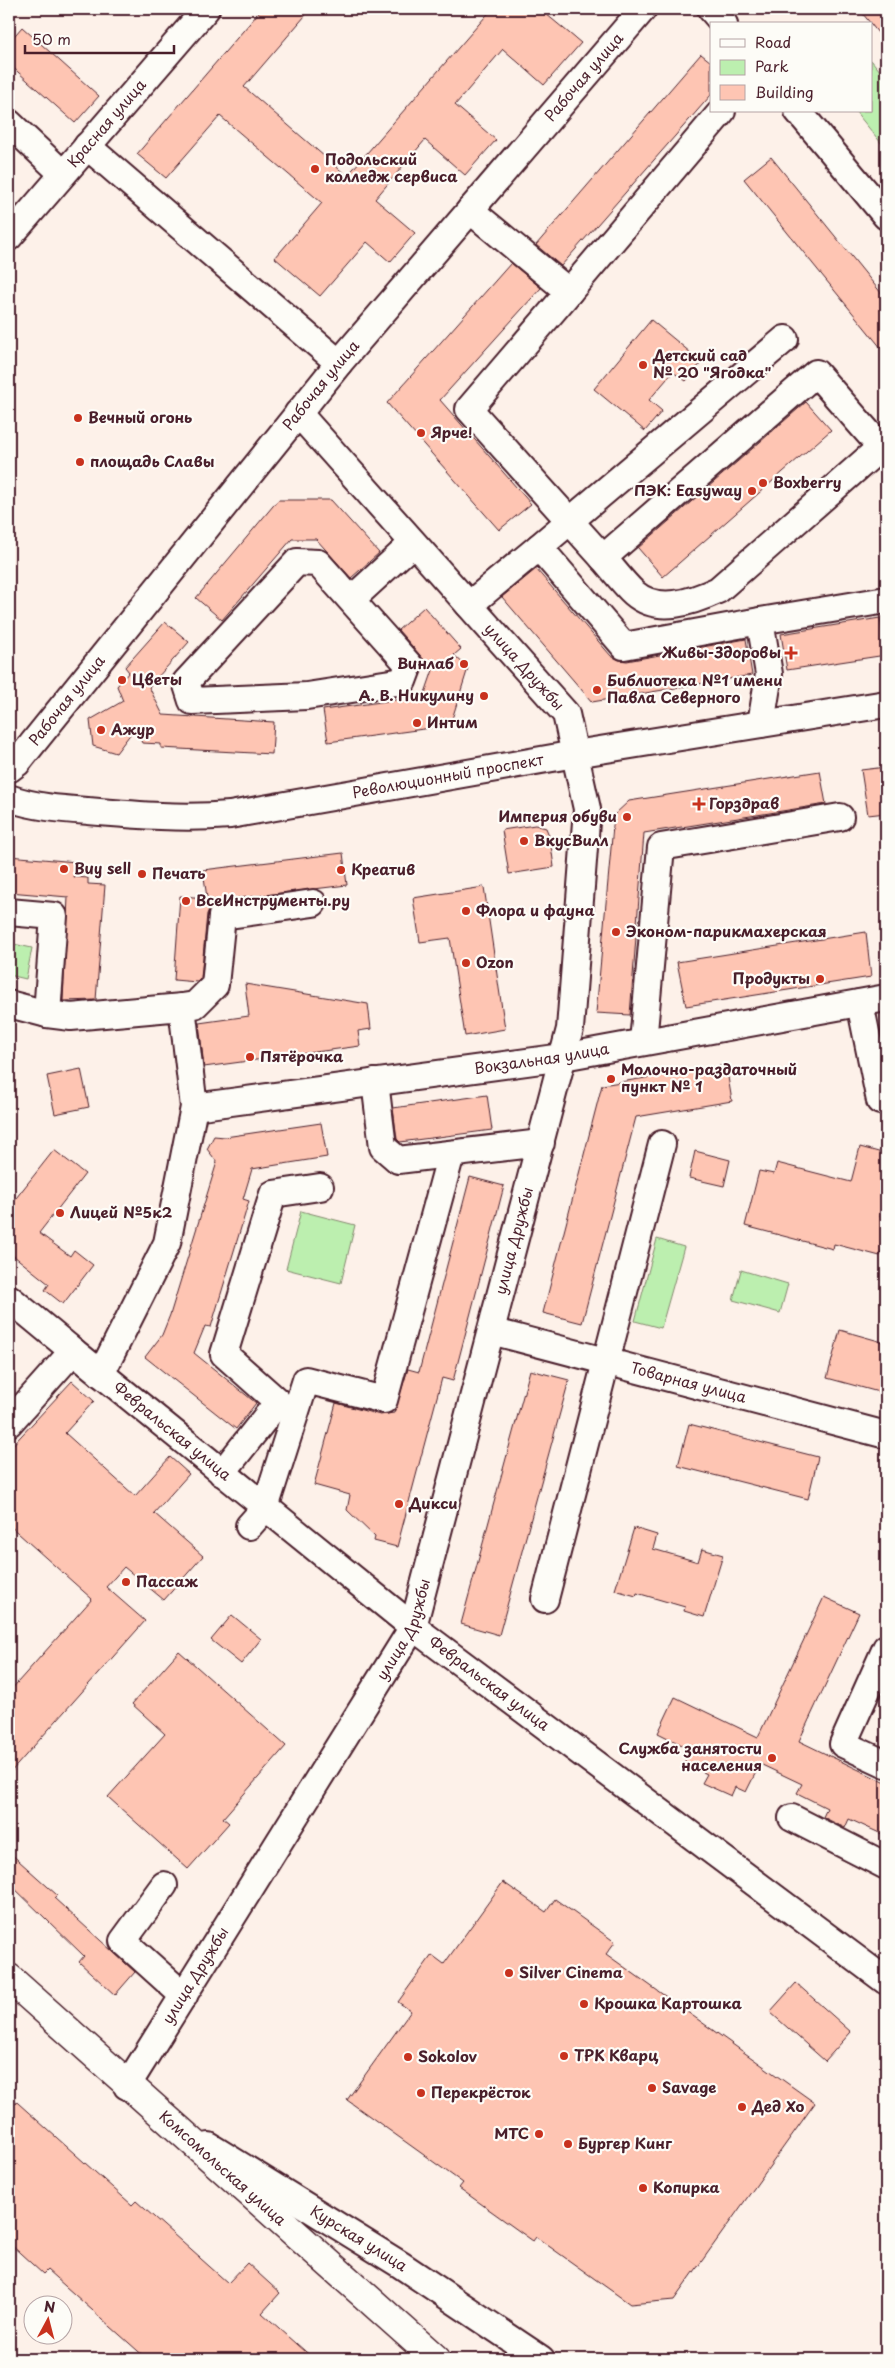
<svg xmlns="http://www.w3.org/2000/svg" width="895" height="2368" viewBox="0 0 895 2368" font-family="'Playpen Sans',sans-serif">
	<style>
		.green { fill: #bcefaf; stroke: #83876d }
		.building { fill: #fec5b3; stroke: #4a1f2b }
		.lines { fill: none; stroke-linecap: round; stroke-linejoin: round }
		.minor-casing { stroke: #4a1f2b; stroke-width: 30 }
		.major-casing { stroke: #4a1f2b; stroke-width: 31 }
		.minor { stroke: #fdfcf7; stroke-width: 26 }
		.major { stroke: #fdfcf7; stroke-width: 28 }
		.poi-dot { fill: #c8321e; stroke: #fdfcf7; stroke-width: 2 }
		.labels { text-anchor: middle; stroke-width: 4.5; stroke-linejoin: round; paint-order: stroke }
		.street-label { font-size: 15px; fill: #4a1f2b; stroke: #fdfcf7 }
		.poi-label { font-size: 15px; font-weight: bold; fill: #4a1f2b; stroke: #fdfcf7; text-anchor: start }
	</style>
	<rect width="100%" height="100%" fill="#fdf1e9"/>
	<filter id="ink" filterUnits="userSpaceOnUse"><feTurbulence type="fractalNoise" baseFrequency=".02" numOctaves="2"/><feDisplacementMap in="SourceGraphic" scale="10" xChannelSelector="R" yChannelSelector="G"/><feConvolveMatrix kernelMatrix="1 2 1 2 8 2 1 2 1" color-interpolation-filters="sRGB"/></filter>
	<g filter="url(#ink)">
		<path class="green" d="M871,60L886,78V149L855,111H871Z
			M9,943L32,948L26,979L9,975Z
			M301,1211L355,1225L341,1283L286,1269Z
			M657,1239L684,1247L661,1328L635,1321Z
			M741,1270L788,1284L780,1313L733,1300Z"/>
		<path class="building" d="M262,9H311L244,87L347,176L492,9H540L581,43L544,85L503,49L455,105L496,140L465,175L425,140L375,199L415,233L390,262L367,242L320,296L275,258L322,203L220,116L166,178L137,154Z
			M859,9H886V43L871,24Z
			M22,27L99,96L75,123L9,64V42Z
			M701,54L711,62V95L561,266L536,245Z
			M771,157L886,299V354L744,179Z
			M511,263L541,288L440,400L531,504L499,530L387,403Z
			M651,320L702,362L686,381L673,372L649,400L662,411L645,431L594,389Z
			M806,402L831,430L663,577L638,548Z
			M278,500H331L379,553L351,578L316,539H292L222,620L196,598Z
			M536,569L611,656L619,660L627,661L746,639L752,675L592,702L502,597Z
			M424,607L461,649L454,655L468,668L452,719L431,722V728L328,742L323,710L424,696L433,670L398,630Z
			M880,618L886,655L787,670L781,634Z
			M165,622L189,642L149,687L163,715L274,722L272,754L161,748V744L142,743L135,728L116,753L93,746L90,720L123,701L117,686L129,672L125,667Z
			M886,767V813L868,815L861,770Z
			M820,771L826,804L644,833L630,1015L596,1013L614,815L629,801Z
			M535,825L546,828L550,838L554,867L509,874L502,830Z
			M343,853L347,885L215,901L207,914L201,978L197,982L174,980L180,896L207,898L203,870Z
			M9,856L76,862L74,877L88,878V884L105,885L96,1000L63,1001L68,897L9,892Z
			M484,887L505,1029L465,1036L450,938L420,942L413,898Z
			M866,932L871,977L686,1006L677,962Z
			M245,984L368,1004L371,1029L358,1031L360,1046L204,1067L199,1023L249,1016Z
			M726,1065L732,1101L636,1117L582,1323L543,1313L602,1085Z
			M81,1069L89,1107L55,1114L47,1076Z
			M487,1095L492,1130L400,1142L397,1139L393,1108Z
			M321,1123L327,1157L252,1169L243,1199L249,1201L211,1327L205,1326L194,1353L256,1403L236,1429L145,1357L162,1335L170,1315L217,1162L207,1149L214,1136L225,1137Z
			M860,1147L886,1154V1193L880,1217L886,1219V1232L880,1256L834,1244L833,1249L745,1226L759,1171L774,1174L777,1163L851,1182Z
			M54,1150L85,1174L39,1233L70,1256L74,1250L93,1265L63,1304L45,1290L49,1284L9,1252V1207Z
			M695,1151L730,1160L724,1186L689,1178Z
			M470,1177L504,1186L453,1381L442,1378L397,1547L374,1541L375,1537L347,1510L350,1495L314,1485L336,1403L380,1415L394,1413L408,1369L419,1372Z
			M840,1330L886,1343V1394L827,1378Z
			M530,1370L569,1380L499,1635L461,1624Z
			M72,1381L94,1401L65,1433L135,1496L170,1457L189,1474L154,1513L203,1556L164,1600L124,1567L106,1587L145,1621L9,1774V1692L92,1599L9,1525V1449Z
			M689,1424L818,1457L808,1499L678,1466Z
			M634,1528L657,1535L653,1549L698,1562L702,1549L723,1555L704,1617L684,1611L685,1607L637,1593L636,1596L615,1590Z
			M824,1597L859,1613L799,1741L886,1783V1836L849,1819L845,1828L823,1817L827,1808L797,1793L802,1784L760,1764L746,1792L735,1787L731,1796L702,1783L707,1774L684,1763L690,1749L658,1733L675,1697L758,1737Z
			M232,1615L261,1639L241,1664L211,1640Z
			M179,1651L286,1746L223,1818L229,1823L188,1869L108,1797L165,1734L132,1704Z
			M9,1852L57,1895L54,1898L135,1972L115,1995L79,1962L84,1956L9,1883Z
			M503,1882L546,1912L555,1899L615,1942L606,1954L815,2103L674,2300L630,2304L536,2237L533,2241L459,2188L463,2183L347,2100L411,2011L398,2002L432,1955L444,1964Z
			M796,1983L851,2032L825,2061L770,2012Z
			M9,2095L132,2205L136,2201L228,2283L247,2263L280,2293L262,2313L314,2359H147L47,2270L43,2274L9,2243Z"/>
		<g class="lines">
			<g class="minor-casing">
				<g id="minor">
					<path d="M711,9L724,24"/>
					<path d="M798,111L886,216"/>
					<path d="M9,123L63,174"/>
					<path d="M87,146L339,363"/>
					<path d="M470,210L569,292L469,409L603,558"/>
					<path id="s1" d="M9,237L206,9"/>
					<path d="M569,292L722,111"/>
					<path d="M881,447L718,590C692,602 658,614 634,593C623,583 613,569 603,558L816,373L886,453"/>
					<path d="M539,547L785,339"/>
					<path d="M351,600L318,563L297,562L186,682L192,701L307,696L403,681L409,665L351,600L413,543"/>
					<path d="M469,605L539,547L624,646L760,621"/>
					<path d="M761,724L769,674L760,621L886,600"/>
					<path id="s2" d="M9,769L17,763L339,363L643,9"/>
					<path id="s3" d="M9,798C34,807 62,809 88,811C136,815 182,819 230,815L575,754L886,704"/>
					<path d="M9,912L54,916L47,1014"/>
					<path d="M860,1003L880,1101H886"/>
					<path d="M9,1004L47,1014L71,1017L182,1007L194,1107L167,1243L101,1374"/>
					<path d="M182,1007L195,1005L215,985L222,916L313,903"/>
					<path d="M643,1042L661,847L840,817"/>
					<path d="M375,1082L383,1147L398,1160L541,1143"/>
					<path id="s4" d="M194,1107L563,1057L886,998"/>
					<path d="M9,1298L73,1351"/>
					<path id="s5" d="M491,1331L886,1435"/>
					<path id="s6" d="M9,1423L73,1351L413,1627L886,1981"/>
					<path d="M222,1473L278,1402L224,1354L273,1194L320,1187"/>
					<path d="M249,1526L265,1508L306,1380L384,1400L451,1154"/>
					<path d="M545,1599L662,1144"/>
					<path d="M886,1648L843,1744L886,1764"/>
					<path d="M792,1818L886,1866"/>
					<path d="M164,1885L123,1941L184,1996"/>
					<path id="s7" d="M127,2086L413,1627L570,1029L587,809L566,714L298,413"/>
					<path id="s8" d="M209,2146L401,2265L541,2359"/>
				</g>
			</g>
			<g class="major-casing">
				<g id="major">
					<path id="s9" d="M9,1978L436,2359"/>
				</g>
			</g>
			<use href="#minor" class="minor"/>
			<use href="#major" class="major"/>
		</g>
	</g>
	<g class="poi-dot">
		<circle cx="315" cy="169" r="5"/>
		<circle cx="643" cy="365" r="5"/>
		<circle cx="78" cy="418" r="5"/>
		<circle cx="421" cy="433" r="5"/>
		<circle cx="80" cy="462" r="5"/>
		<circle cx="763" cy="483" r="5"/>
		<circle cx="752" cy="491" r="5"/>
		<path d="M788.5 645.5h5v5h5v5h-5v5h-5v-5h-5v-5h5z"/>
		<circle cx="464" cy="664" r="5"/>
		<circle cx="122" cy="680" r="5"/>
		<circle cx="597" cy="690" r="5"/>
		<circle cx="484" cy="696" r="5"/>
		<circle cx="417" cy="723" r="5"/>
		<circle cx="101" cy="730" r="5"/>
		<path d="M696.5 796.5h5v5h5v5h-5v5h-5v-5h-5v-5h5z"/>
		<circle cx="627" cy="817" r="5"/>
		<circle cx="524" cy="841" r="5"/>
		<circle cx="64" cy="869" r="5"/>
		<circle cx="341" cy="870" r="5"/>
		<circle cx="142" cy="874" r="5"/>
		<circle cx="186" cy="901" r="5"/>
		<circle cx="466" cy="911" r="5"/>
		<circle cx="616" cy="932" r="5"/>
		<circle cx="466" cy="963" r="5"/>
		<circle cx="820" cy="979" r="5"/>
		<circle cx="250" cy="1057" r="5"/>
		<circle cx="611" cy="1079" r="5"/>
		<circle cx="60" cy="1213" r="5"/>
		<circle cx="399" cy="1504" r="5"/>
		<circle cx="126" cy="1582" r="5"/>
		<circle cx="772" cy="1758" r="5"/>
		<circle cx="509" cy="1973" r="5"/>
		<circle cx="584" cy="2004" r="5"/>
		<circle cx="564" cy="2056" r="5"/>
		<circle cx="408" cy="2057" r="5"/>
		<circle cx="652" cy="2088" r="5"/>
		<circle cx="421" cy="2093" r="5"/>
		<circle cx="742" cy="2107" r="5"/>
		<circle cx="539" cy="2134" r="5"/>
		<circle cx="568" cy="2144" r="5"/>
		<circle cx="643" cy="2188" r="5"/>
	</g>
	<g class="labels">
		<g class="street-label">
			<text dy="5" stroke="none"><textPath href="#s2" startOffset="900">Рабочая улица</textPath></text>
			<text dy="5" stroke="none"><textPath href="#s1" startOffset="150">Красная улица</textPath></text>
			<text dy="5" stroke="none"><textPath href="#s2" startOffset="495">Рабочая улица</textPath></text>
			<text transform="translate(524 667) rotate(48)" y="5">улица Дружбы</text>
			<text dy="5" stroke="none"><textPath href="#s2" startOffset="90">Рабочая улица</textPath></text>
			<text dy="5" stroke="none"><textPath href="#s3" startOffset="444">Революционный проспект</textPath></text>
			<text dy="5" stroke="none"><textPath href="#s4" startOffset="351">Вокзальная улица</textPath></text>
			<text dy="5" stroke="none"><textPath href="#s7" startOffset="940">улица Дружбы</textPath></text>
			<text dy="5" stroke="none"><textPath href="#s5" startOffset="204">Товарная улица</textPath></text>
			<text dy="5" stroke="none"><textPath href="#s6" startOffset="224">Февральская улица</textPath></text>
			<text dy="5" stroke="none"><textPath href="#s7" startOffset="535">улица Дружбы</textPath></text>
			<text dy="5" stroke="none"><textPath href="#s6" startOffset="629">Февральская улица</textPath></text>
			<text dy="5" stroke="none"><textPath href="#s7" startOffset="130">улица Дружбы</textPath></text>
			<text dy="5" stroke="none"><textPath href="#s9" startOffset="286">Комсомольская улица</textPath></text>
			<text dy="5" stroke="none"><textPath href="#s8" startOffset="176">Курская улица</textPath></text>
		</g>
		<g class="poi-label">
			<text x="325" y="165">Подольский<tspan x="325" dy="17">колледж сервиса</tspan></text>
			<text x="653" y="361">Детский сад<tspan x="653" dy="17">№ 20 "Ягодка"</tspan></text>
			<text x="88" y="423">Вечный огонь</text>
			<text x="431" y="438">Ярче!</text>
			<text x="90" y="467">площадь Славы</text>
			<text x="773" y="488">Boxberry</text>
			<text x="742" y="496" text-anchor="end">ПЭК: Easyway</text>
			<text x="781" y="658" text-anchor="end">Живы-Здоровы</text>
			<text x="454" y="669" text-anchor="end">Винлаб</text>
			<text x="132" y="685">Цветы</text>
			<text x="607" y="686">Библиотека №1 имени<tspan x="607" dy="17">Павла Северного</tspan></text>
			<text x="474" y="701" text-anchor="end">А. В. Никулину</text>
			<text x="427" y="728">Интим</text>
			<text x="111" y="735">Ажур</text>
			<text x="709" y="809">Горздрав</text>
			<text x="617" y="822" text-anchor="end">Империя обуви</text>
			<text x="534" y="846">ВкусВилл</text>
			<text x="74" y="874">Buy sell</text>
			<text x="351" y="875">Креатив</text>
			<text x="152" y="879">Печать</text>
			<text x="196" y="906">ВсеИнструменты.ру</text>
			<text x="476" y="916">Флора и фауна</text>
			<text x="626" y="937">Эконом-парикмахерская</text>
			<text x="476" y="968">Ozon</text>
			<text x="810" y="984" text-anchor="end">Продукты</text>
			<text x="260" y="1062">Пятёрочка</text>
			<text x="621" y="1075">Молочно-раздаточный<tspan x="621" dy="17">пункт № 1</tspan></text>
			<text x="70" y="1218">Лицей №5к2</text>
			<text x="409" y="1509">Дикси</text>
			<text x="136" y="1587">Пассаж</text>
			<text x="762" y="1754" text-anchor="end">Служба занятости<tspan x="762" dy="17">населения</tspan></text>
			<text x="519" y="1978">Silver Cinema</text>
			<text x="594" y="2009">Крошка Картошка</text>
			<text x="574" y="2061">ТРК Кварц</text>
			<text x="418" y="2062">Sokolov</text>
			<text x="662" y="2093">Savage</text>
			<text x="431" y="2098">Перекрёсток</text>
			<text x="752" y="2112">Дед Хо</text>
			<text x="529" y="2139" text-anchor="end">МТС</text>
			<text x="578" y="2149">Бургер Кинг</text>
			<text x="653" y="2193">Копирка</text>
		</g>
	</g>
	<rect width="895" height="2368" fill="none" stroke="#fdfcf7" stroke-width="30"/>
	<rect x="15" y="15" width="865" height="2338" fill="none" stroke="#4a1f2b" stroke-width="2" filter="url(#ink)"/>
	<rect x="710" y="22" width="162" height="90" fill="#fdfcf7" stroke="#b5a4a5"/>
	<rect x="720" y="39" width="25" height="8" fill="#fdfcf7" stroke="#b5a4a5"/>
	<text x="755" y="48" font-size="15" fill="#4a1f2b">Road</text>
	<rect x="720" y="60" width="25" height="15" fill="#bcefaf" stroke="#b5a4a5"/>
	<text x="755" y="72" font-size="15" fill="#4a1f2b">Park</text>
	<rect x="720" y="85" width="25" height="15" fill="#fec5b3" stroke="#b5a4a5"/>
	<text x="755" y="98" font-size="15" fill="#4a1f2b">Building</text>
	<g transform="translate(48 2320) rotate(7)"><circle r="24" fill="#fdfcf7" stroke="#b5a4a5"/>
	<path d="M0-4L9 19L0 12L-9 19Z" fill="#c8321e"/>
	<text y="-8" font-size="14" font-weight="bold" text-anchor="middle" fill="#4a1f2b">N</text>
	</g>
	<path d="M25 45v8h149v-8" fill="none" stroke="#4a1f2b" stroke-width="2.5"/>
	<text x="32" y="45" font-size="15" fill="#4a1f2b" stroke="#fdfcf7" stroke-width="4" paint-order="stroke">50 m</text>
</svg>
